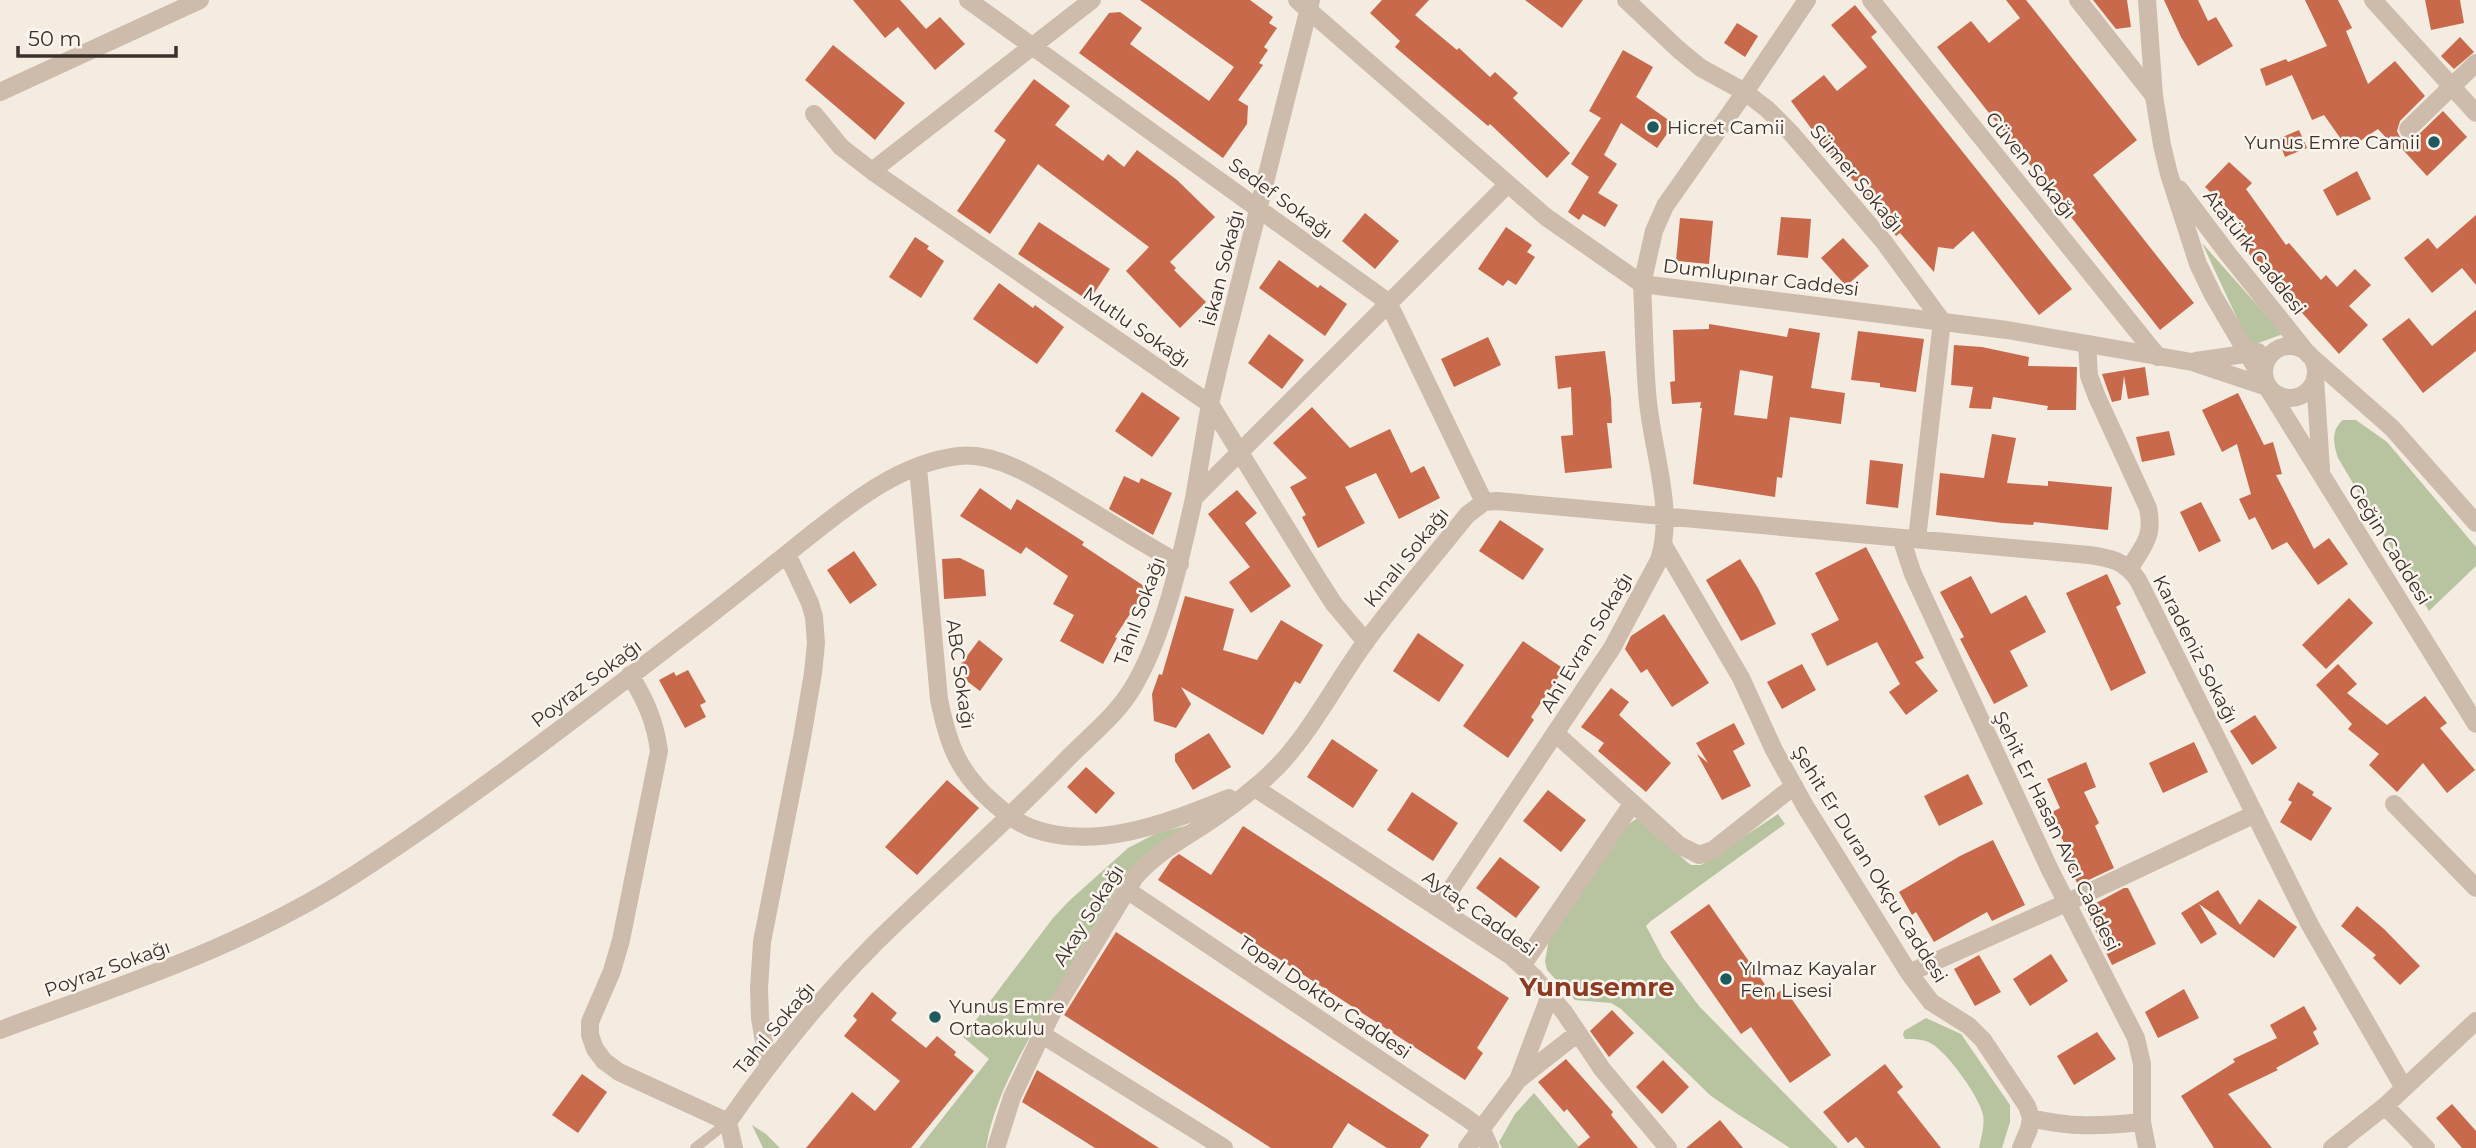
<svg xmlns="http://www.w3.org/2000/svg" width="2476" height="1148" viewBox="0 0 2476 1148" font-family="Montserrat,sans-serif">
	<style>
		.green { fill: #b8c4a0 }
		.building { fill: #c8694b; fill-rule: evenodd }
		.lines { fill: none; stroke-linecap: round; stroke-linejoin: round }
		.service { stroke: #cdbbac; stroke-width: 10 }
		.minor { stroke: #cdbbac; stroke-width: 18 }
		.tertiary { stroke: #cdbbac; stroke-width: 18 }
		.poi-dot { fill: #1f5a5e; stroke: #fbf5ee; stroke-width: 2.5 }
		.labels { text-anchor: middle; stroke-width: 5; stroke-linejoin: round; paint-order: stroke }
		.poi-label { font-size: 19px; fill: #3b302b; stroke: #fbf5ee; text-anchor: start }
		.street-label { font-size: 19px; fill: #3b302b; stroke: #fbf5ee }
		.district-label { font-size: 26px; font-weight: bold; fill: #8c3b22; stroke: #fbf5ee }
	</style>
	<rect width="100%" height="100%" fill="#f4ebe1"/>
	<path class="green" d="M2202,243L2283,334L2250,346Z
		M2343,420H2356L2387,442L2476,547V566L2429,611L2338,458C2333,443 2331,430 2343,420Z
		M1778,814L1785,824L1651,921L1646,926L1663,958L1699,1006L1838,1148H1790L1736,1113L1711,1096L1621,1009L1611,1003L1575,1000L1547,970L1545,961L1549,939L1626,826L1636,819L1642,821L1687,862L1691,865H1701Z
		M1197,823C1168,837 1142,852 1123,879C1095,925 1067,971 1040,1019C1018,1058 993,1103 986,1148H919L989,1059L963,1037L1053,918L1069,901L1128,848L1157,833Z
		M1926,1018L1961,1034L2010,1105V1122L2002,1148H1979C1981,1138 1985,1126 1983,1115C1980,1098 1948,1053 1932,1044C1924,1039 1915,1039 1905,1039L1903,1035L1904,1031Z
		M1534,1093L1580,1148H1502L1499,1142L1515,1114Z
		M752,1125L766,1134L780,1148H763Z"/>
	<path class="building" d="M853,0H900L926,29L940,17L965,44L935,70L898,27L885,38Z
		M1140,0H1250L1273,17L1269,23L1277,28L1264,47L1268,50L1259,63L1263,65L1238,100L1248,106L1247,124L1223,158L1079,53L1109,13L1120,12L1142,28L1130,44L1209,101L1234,67Z
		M1382,0H1429L1415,15L1457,50L1459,48L1490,77L1495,72L1518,93L1513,98L1570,153L1547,178L1490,124L1488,126L1395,47L1400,41L1370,13Z
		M1525,0H1583L1562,28Z
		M2006,0H2026L2137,140L2093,175L2194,303L2160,330L1937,47L1971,21L1989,43L2020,18Z
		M2093,0H2127L2131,27L2116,29Z
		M2164,0H2198L2208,21L2216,17L2233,46L2198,66L2181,37Z
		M2305,0H2338L2352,28L2346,31L2368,84L2395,61L2425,96L2400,121L2397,131L2400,137L2410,140L2415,138L2443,111L2467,137L2427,176L2393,139L2390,142L2378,129L2348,149L2324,115L2312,120L2292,75L2266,86L2260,69L2286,59L2288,62L2327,46Z
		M2425,0H2460L2464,23L2431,30Z
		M1855,5L1877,32L1871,37L2072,289L2039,315L1973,231L1953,249L1938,247L1934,272L1900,233L1896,236L1872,206L1874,204L1830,154L1791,101L1824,75L1837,91L1867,67L1831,25Z
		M1737,23L1758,36L1745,57L1724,43Z
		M2460,37L2474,52L2454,69L2441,56Z
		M833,45L905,103L875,140L805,80Z
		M1623,50L1653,67L1636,97L1674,124L1657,148L1621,123L1604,155L1617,164L1598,193L1618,205L1605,227L1583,214L1579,220L1568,212L1589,177L1571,164L1601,118L1589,111Z
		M1034,79L1070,106L1055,125L1103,161L1108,154L1124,167L1137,150L1177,180L1215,217L1170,262L1176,268L1174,270L1206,302L1180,328L1126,271L1149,247L1038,164L990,234L957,211L1006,140L994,131Z
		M2299,130L2307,148L2285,157L2278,139Z
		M2229,162L2252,183L2246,189L2286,245L2289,243L2321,280L2326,275L2337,287L2355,269L2371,285L2349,306L2368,325L2339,354L2250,255L2233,233L2245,225L2205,187Z
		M2357,171L2371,199L2337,216L2323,190Z
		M1365,213L1399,241L1375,269L1342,241Z
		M2476,215V285L2462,268L2432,293L2404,258L2428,238L2437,249Z
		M1781,217L1811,219L1808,258L1777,255Z
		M1680,218L1713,221L1709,264L1676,261Z
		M1039,222L1110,269L1089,301L1018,254Z
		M1506,227L1532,245L1527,252L1535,257L1516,285L1508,280L1503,286L1478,269Z
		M915,237L929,246L927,249L944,261L921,298L889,277Z
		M1843,238L1869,266L1846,286L1821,258Z
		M1279,260L1318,288L1320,285L1347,304L1325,336L1259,288Z
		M999,283L1033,308L1035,305L1064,327L1037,364L973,319Z
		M2476,310V351L2423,393L2382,339L2409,318L2432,346Z
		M1709,324L1787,337L1789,328L1820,333L1811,388L1845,393L1841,424L1790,417L1782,478L1777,477L1775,497L1693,484L1702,408H1700L1701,402L1672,404L1670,382L1675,381L1673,330L1709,329ZM1740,370L1773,376L1767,419L1734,415Z
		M1858,331L1924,339L1916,392L1880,387V383L1851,380Z
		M1269,334L1304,360L1282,389L1248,363Z
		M1488,337L1501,365L1454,387L1441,359Z
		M1954,345L1982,347L2029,357L2028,366L2077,367L2076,410H2047L2048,406L1993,397L1991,409L1969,408L1973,387L1951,385Z
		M1605,351L1611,399L1612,423H1607L1612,468L1565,473L1561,436L1573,435L1571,387L1558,389L1555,356Z
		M2145,367L2149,395L2128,399L2124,376L2121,400L2112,402L2102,374Z
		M1142,392L1180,418L1152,457L1115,431Z
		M2238,393L2264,445L2273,442L2282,474L2276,475L2314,549L2329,538L2348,564L2318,585L2287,542L2272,550L2255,517L2249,520L2239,499L2251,494L2237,444L2222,452L2202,410Z
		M1312,407L1350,448L1390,429L1411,473L1424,466L1440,498L1399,519L1376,473L1345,487L1365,523L1318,548L1302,517L1306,515L1290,487L1307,478L1273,443Z
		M2169,431L2175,455L2142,462L2136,437Z
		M1992,434L2016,438L2007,483L2048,486V481L2112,487L2108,530L2034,522L2033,525L2003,523L1936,515L1940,473L1984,478Z
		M1870,460L1903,464L1898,508L1866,504Z
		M1124,476L1139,483L1141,478L1172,493L1153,535L1109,509Z
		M980,488L1011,510L1017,499L1084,542L1082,545L1147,588L1115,637L1117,638L1103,664L1060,641L1074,615L1053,604L1068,576L1026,547L1021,554L960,516Z
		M1237,490L1257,513L1245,523L1291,586L1251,613L1229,582L1250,567L1208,514Z
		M2201,502L2221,541L2199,552L2180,512Z
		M1500,520L1544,549L1523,580L1479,551Z
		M1866,547L1924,658L1915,662L1938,691L1906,715L1889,692L1900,684L1877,642L1827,666L1811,634L1839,620L1815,573Z
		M854,551L877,585L850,604L827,570Z
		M960,558L984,570L986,596L944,599L942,559Z
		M1740,559L1758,588L1776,624L1741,641L1706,580Z
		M2107,574L2121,604L2116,607L2146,673L2111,691L2066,593Z
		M1971,576L1991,614L2026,595L2046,632L2010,651L2028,686L1994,704L1960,639L1964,637L1940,592Z
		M1185,596L1234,609L1223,650L1257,660L1281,620L1323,645L1300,684L1295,681L1263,735L1181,687L1191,704L1176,728L1154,721L1152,694L1159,674L1162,675Z
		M2349,598L2373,623L2326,669L2302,645Z
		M1664,614L1709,683L1672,707L1647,669L1641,673L1625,649L1631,636Z
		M1418,633L1464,665L1439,702L1393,671Z
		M979,640L1003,659L980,691L955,672Z
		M1523,641L1564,669L1531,717L1534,720L1508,758L1463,726Z
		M1802,664L1816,690L1782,709L1767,682Z
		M2338,664L2357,684L2347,693L2387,725L2425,696L2447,723L2440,728L2475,770L2447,793L2423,763L2397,792L2369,765L2379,754L2348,729L2352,724L2316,685Z
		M688,670L706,702L700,705L706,717L685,728L659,680L674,672L676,676Z
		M1611,688L1629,702L1619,715L1671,763L1646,792L1598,751L1604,743L1581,727Z
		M2255,715L2277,748L2252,765L2230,731Z
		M1734,723L1745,744L1733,751L1751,786L1722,800L1697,754L1708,763L1696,743Z
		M1209,733L1231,767L1193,790L1175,761V754Z
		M1332,739L1378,770L1353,808L1307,777Z
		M2194,742L2208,772L2163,793L2149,763Z
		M2086,762L2096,787L2084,792L2099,823L2095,826L2114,868L2078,885L2061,849L2066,847L2050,813L2060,808L2047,779Z
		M1086,767L1115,793L1096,814L1067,787Z
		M1968,774L1983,804L1939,826L1924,796Z
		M947,780L979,808L917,875L885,847Z
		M2298,782L2314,792L2312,795L2332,808L2311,841L2280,822L2292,802L2288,800Z
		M1548,790L1586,820L1561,852L1523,821Z
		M1412,792L1458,823L1433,861L1387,830Z
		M1243,826L1509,998L1477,1048L1483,1053L1465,1080L1158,880L1172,859L1179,854L1211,875Z
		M1993,840L2025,905L1992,921L1987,912L1934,942L1916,912L1912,915L1899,892L1960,856Z
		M1500,857L1540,887L1516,918L1476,888Z
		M2124,888H2128L2156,944L2112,965L2085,909Z
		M2218,890L2240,925L2259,899L2297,927L2274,958L2199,904L2217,934L2201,944L2181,913Z
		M1709,904L1773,996L1784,988L1831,1055L1790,1083L1751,1027L1741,1034L1670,932Z
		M2357,906L2384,929L2420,966L2400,985L2373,958L2376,955L2341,926Z
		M1116,932L1429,1135L1420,1148H1387L1348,1123L1332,1148H1271L1064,1015Z
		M2051,954L2068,981L2030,1006L2013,979Z
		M1979,955L2001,992L1975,1006L1954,969Z
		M2184,989L2199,1018L2158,1038L2145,1012Z
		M872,992L897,1013L891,1020L926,1048L937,1036L956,1052L954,1055L974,1071L911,1148H806L852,1092L875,1111L900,1081L844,1036L857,1020L853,1016Z
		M2304,1006L2317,1029L2313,1032L2319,1044L2276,1068L2278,1070L2228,1094L2272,1148H2214L2181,1096L2235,1062L2233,1059L2277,1038L2270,1025Z
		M1612,1010L1634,1033L1609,1057L1590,1031Z
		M2097,1032L2116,1059L2074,1085L2057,1056Z
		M1566,1059L1613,1112L1611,1115L1638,1148H1577L1590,1137L1567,1109L1564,1112L1538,1082Z
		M1663,1060L1689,1087L1662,1114L1636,1087Z
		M1885,1064L1903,1087L1897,1092L1941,1148H1865L1856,1137L1848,1143L1823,1112Z
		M1037,1070L1103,1112L1159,1148H1095L1022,1102Z
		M582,1074L607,1092L578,1133L552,1115Z
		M2452,1104L2476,1131V1148H2462L2436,1118Z
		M1720,1120L1743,1148H1686Z"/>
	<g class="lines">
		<path class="service" d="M695,1148L728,1122"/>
		<path class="minor" d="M968,0L1388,302L1484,502
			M1626,0L1679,50L1701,68L1745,92L1767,109L1791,133L1884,242L1942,321L1917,539
			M1871,0L2158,357
			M2078,0L2154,96
			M0,92L200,0
			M814,114L841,147L872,171L1210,404L1321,584L1334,604L1366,642
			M2408,129L2476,63
			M872,171L1092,0
			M2087,344L2089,376L2097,397L2148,508C2154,537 2144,544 2130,568
			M918,467L939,699C948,745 959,774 996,805C1006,814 1018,823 1031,828C1096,852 1169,822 1229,798
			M1194,498L1210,404L1222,353L1311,0
			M630,675C646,701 655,721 659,751L621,940L612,971L590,1022V1035L595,1049L604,1061L619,1072L728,1122
			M1555,733L1679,845L1699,855L1713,850L1794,786
			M2394,804L2476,888
			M1439,907L1612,648L1659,560C1675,511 1653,453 1648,402C1644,363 1644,323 1642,284
			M1522,966L1632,804
			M0,1030C121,985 245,946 354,875C475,797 591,706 706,618C737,594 767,570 798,545C845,508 897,463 959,456C1003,451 1054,490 1091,511C1120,529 1150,547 1180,564
			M768,1065L760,1018L759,988L762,942L802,738L813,673L816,643L814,617L810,603L787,554
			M734,1148L728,1122C778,1050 835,980 899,920C957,865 1016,812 1071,755C1092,734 1117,714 1132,689C1164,637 1181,557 1194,498L1508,184
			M996,1148L1012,1097L1051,1015L1135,877C1156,853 1181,840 1207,823C1232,806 1257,788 1278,766C1310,733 1336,683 1364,644C1396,600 1433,558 1467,515L1484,502L1497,501L2089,555C2111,558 2125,561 2138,580L2310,925L2404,1088"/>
		<path class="tertiary" d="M1297,0L1546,217L1642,284L2007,330L2192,362L2267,387
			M2147,0L2154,96L2162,145L2169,174L2198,264L2213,295L2267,387L2476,724
			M2373,0L2476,113
			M2179,189L2228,254L2308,354L2392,428L2476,523
			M1642,284L1654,231L1665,206L1745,92L1807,0
			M2264 372a26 26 0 1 1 52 0a26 26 0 1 1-52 0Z
			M2196,361L2258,352
			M2315,378L2321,469
			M1901,538L1913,574L2050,870L2136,1038L2142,1064V1122L2147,1148
			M1664,546L1741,678L1774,750L1805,806L1909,973L1931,1002L1969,1026L1983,1040L2027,1106L2031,1118L2029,1129L2021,1148
			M1255,788L1511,956L1535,978L1564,1012L1602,1069L1668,1148
			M1127,890L1468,1119L1482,1130L1490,1148
			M1909,973L2066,903L2255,814
			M1041,1034L1224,1148
			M1518,1080L1550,995
			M2385,1106L2426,1148
			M2031,1118C2069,1128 2103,1126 2142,1122
			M1467,1148L1518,1080L1578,1033
			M2332,1148L2385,1106L2476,1021"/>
	</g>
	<g class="poi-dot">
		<circle cx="1653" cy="127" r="7"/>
		<circle cx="2434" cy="142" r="7"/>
		<circle cx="1726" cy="979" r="7"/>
		<circle cx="935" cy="1017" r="7"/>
	</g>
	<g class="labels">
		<g class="poi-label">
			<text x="1667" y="134">Hicret Camii</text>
			<text x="2420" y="149" text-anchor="end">Yunus Emre Camii</text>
			<text x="1740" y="975">Yılmaz Kayalar<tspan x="1740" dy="22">Fen Lisesi</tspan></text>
			<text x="949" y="1013">Yunus Emre<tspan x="949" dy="22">Ortaokulu</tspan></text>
		</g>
		<g class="street-label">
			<text transform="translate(2031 165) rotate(51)" y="7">Güven Sokağı</text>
			<text transform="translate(1857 178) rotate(50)" y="7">Sümer Sokağı</text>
			<text transform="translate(1281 198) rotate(36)" y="7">Sedef Sokağı</text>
			<text transform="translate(2255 252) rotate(52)" y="7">Atatürk Caddesi</text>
			<text transform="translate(1222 268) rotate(-76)" y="7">İskan Sokağı</text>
			<text transform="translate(1761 277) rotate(7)" y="7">Dumlupınar Caddesi</text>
			<text transform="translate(1137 327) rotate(35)" y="7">Mutlu Sokağı</text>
			<text transform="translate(2390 544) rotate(58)" y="7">Geğin Caddesi</text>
			<text transform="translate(1406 557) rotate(-51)" y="7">Kınalı Sokağı</text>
			<text transform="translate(1139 611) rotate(-70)" y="7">Tahıl Sokağı</text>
			<text transform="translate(1586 642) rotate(-59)" y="7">Ahi Evran Sokağı</text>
			<text transform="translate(2196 649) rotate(63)" y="7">Karadeniz Sokağı</text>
			<text transform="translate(961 674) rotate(82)" y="7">ABC Sokağı</text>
			<text transform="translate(586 683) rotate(-37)" y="7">Poyraz Sokağı</text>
			<text transform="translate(2057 831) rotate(64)" y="7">Şehit Er Hasan Avcı Caddesi</text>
			<text transform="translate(1870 864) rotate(58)" y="7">Şehit Er Duran Okçu Caddesi</text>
			<text transform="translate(1480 913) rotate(35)" y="7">Aytaç Caddesi</text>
			<text transform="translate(1088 915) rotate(-58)" y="7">Akay Sokağı</text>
			<text transform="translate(107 968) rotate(-20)" y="7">Poyraz Sokağı</text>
			<text transform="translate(1325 997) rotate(34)" y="7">Topal Doktor Caddesi</text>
			<text transform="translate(774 1028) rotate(-50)" y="7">Tahıl Sokağı</text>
		</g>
		<g class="district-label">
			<text x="1597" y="996">Yunusemre</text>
		</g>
	</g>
	<path d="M18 46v10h158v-10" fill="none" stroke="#3b302b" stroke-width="3.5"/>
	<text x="28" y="46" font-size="21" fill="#3b302b" stroke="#fbf5ee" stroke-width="5" paint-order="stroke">50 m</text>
</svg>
